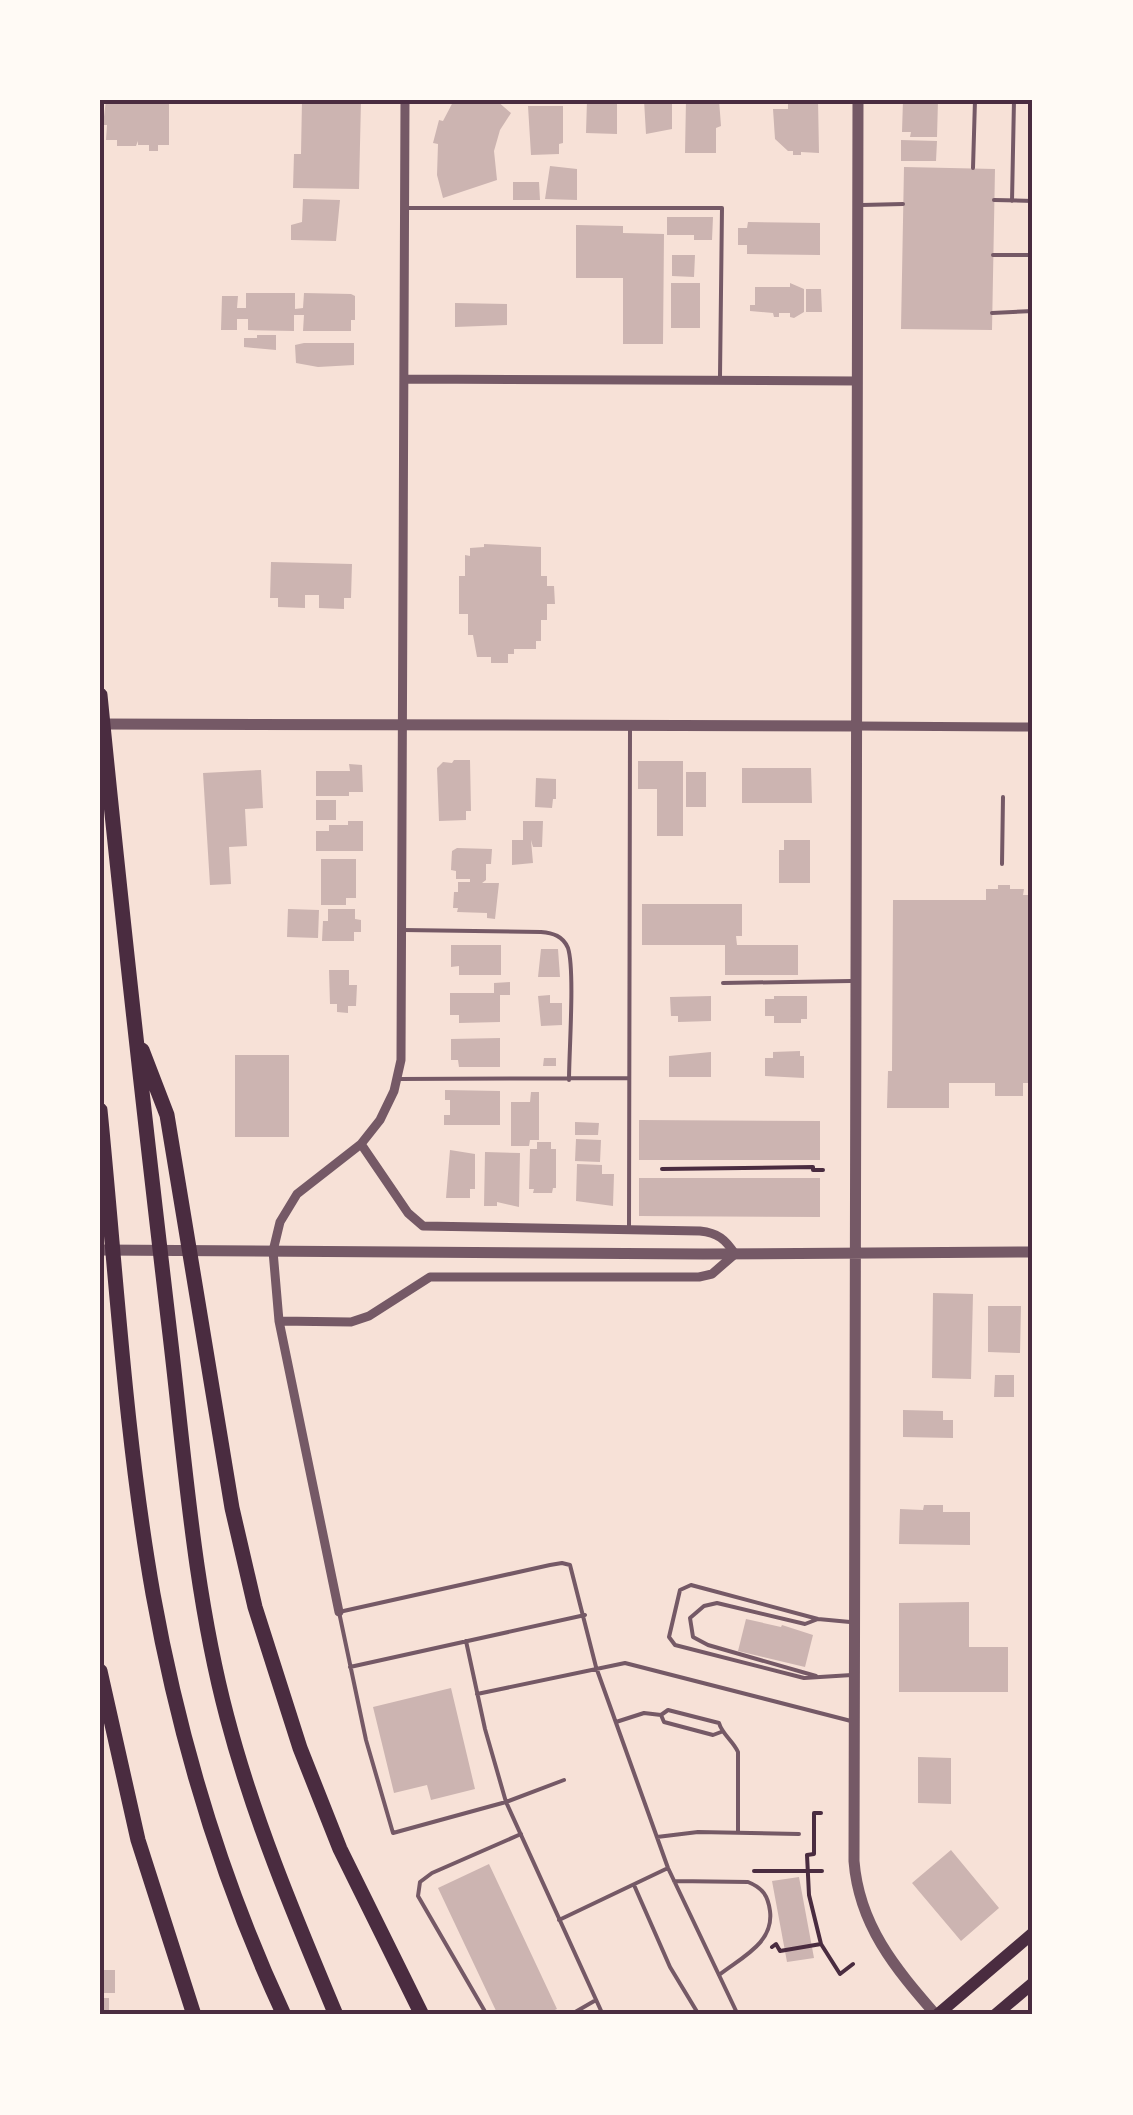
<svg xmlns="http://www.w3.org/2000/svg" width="1133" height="2115" viewBox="0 0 1133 2115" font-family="'PT Sans Narrow',sans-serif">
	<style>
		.building { fill: #ccb4b1 }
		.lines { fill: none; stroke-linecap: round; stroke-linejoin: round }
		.path { stroke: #4a2c40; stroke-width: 4 }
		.service { stroke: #755966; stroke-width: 4 }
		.minor { stroke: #755966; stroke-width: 9 }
		.tertiary { stroke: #755966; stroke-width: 11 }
		.secondary { stroke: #4a2c40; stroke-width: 12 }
		.motorway { stroke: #4a2c40; stroke-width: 15 }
		.neatline { fill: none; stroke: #4a2c40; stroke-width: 4 }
	</style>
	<rect width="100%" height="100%" fill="#f7e1d7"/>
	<path class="building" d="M106,100H169V145H158V151H149V145H138V141L136,146H117V140H106L107,125H103Z
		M302,100H361L359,189L293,188L294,154H301Z
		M454,100H496L511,113L500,130L494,151L497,180L443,198L437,175L438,144L433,143L439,120L443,121Z
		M587,100H617V134L586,133Z
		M644,100H672V129L646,134Z
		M686,100H719L721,126L716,128V153H685Z
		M788,100H818L819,153L801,152V155H793V151H788L775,139L773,109H788Z
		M903,100H938L937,137H910L911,132H902Z
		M528,106H563V143L559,144V154L531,155Z
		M901,140L937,141L936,161H901Z
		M550,166L577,169V200L545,199Z
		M904,167L995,169L992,330L901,329Z
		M513,182H539L540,200H513Z
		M303,199L340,200L336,241L291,240V225L302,222Z
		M667,217H713L712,240H694V235H667Z
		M748,222L820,223V255L747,254V245H738V228H747Z
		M576,225L623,226V233L664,234L663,344H623V278H576Z
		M672,255H695L694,277L672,276Z
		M671,283H700V328H671Z
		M790,283L804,289V312L794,318L790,317V313H779V317H774L773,313L750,311V305H755V287H790Z
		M806,289H821L822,312H806Z
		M246,293H295V309L303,308L304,293L351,294L355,296V320H351V331H303L304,315H294V331L248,330V319H237V330H221L222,296H238L237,308H246Z
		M455,303L507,304V325L455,327Z
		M257,335H276V350L244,347V338H257Z
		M304,343H354V365L318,367L296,363L295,345Z
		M484,544L541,547V576H547V586H554L555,604H547V620H541V641H536V649H514V654H508V663H491V657H477L473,635H468V614H459V576H465V555L470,556V548L484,547Z
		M271,562L352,564L351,598H344V609L319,608V595H305V608L278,607V598H270Z
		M454,760H470L471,811H466V820L439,821L437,768L443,762L452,763Z
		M638,761H683V836H657V789H638Z
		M349,764L362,765L363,792H349V796H316V771H350Z
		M742,768H811L812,803H742Z
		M261,770L263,808L245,809L247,846L229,847L231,884L210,885L203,773Z
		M686,772H706V807H686Z
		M536,778L556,779V799H553L552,808L535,807Z
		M316,800H336V820H316Z
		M348,821H363V851H316V831H329V825H348Z
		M523,821H543L542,847H533L531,840L533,863L512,865V840H523Z
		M784,840H810V883H779V850H784Z
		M457,848L492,849L491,864H486V880L482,883H499L495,919L487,918V913L457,912L458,908H453L454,892H458V882H470V879H456V871L451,870L452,851Z
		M321,859H356V898H346V905H321Z
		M998,885H1010V889H1024L1023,895H1033V1083H1023V1096H995V1083H949V1108H887L888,1071H892L893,900H986V889H998Z
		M642,904H742V936H736L737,945H798V975H725V945H642Z
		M288,909L319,910L318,938L287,937Z
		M328,909H355V919L361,920V932H354V941H322L323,921H328Z
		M451,945H501V975H459V966L451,967Z
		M541,949H558L560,977H538Z
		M329,970H349V985H357L356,1006H348V1013L337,1012V1004H330Z
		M510,982V995H500V1022L459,1023V1015H450V993H494V983Z
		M550,995V1003H562V1025L541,1026L538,996Z
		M711,996V1021L678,1022V1016H671L670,997Z
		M774,996H807V1019H801V1023H774V1016H765V999H774Z
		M500,1038V1067H459L458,1060H451V1039Z
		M800,1051V1056H804V1078L765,1076V1058H773V1052Z
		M711,1052V1077H669V1056Z
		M235,1055H289V1137H235Z
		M544,1058H556V1066H543Z
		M445,1090L500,1091V1125H444V1115H450V1100H445Z
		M531,1092H539V1140H530L529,1146H511V1102H530Z
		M639,1120L820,1121V1160H639Z
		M575,1122L599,1123L598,1135H575Z
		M576,1139L601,1140L600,1162L575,1161Z
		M537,1142H551V1149H556V1188H553L552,1193H533L534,1189H529L530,1149H537Z
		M450,1150L475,1154V1189H470V1198H446Z
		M485,1152L520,1153L519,1207L497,1202V1206H484Z
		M577,1164L602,1165V1174H614L613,1206L576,1201Z
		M639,1178H820V1217L639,1216Z
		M933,1293L973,1294L971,1379L932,1378Z
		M988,1306H1021L1020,1353L988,1352Z
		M995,1375H1014V1397H994Z
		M903,1410L943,1411V1420H953V1438L903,1437Z
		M924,1505H943V1512H970V1545L899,1544L900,1509L923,1510Z
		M969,1602V1647H1008V1692H899V1603Z
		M746,1619L781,1627L782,1625L813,1635L805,1667L738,1651Z
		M451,1688L475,1789L431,1800L427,1785L394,1793L373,1707Z
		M918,1757L951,1758V1804L918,1803Z
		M951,1850L999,1908L961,1941L912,1883Z
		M489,1864L557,2009L544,2015H498L438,1888Z
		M799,1877L814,1958L787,1962L772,1881Z
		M100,1970H115V1993H100Z
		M100,1998H109V2015H100Z"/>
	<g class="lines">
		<path class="path" d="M662,1169L813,1167V1170H823
			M754,1871H822
			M821,1944L809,1895L807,1855L814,1854V1813H821
			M772,1947L776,1944L780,1951L821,1944L840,1974L853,1964"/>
		<path class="service" d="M973,168L975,100
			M994,200L1033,201
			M1012,201L1014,100
			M862,205L903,204
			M405,208H722L720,376
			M993,255H1033
			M992,313L1033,311
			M1002,864L1003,797
			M403,930L541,932C553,933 563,936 568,948C575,970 569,1052 569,1080
			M723,983L851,981
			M399,1079L629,1078
			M629,1226L630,730
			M850,1622L818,1619L691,1585L680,1590L669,1637L675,1645L804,1678L852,1675
			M466,1641L485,1729L506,1802L393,1833L366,1740L339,1612L550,1565L562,1563L570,1565L596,1667L668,1868L738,2015
			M350,1667L585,1615
			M816,1676L708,1645L693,1637L690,1618L704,1606L717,1603L805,1624L818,1619
			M477,1694L625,1663L851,1721
			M661,1715L668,1710L719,1723C722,1734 733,1741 738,1752V1831
			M616,1722L644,1713L661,1715L664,1722L713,1735L721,1732
			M564,1780L506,1802L603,2015
			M657,1837L698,1832L799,1834
			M674,1881L748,1882C763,1888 768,1896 770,1911C774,1943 742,1957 719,1975
			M634,1885L670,1967L699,2015
			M559,1920L668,1868
			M487,2015L418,1896L420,1882L432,1873L521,1834
			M570,2015L596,2000"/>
		<path class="minor" d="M404,379L857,381
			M857,726L1033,727
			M279,1321L351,1322L369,1316L430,1277H699L712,1274L735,1254C725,1239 718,1233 700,1231L423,1226L408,1213L361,1144
			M339,1612L279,1321L273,1251L280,1222L297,1194L361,1144L380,1120L394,1091L401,1060L405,100"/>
		<path class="tertiary" d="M858,100L854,1861C859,1925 895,1968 936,2015
			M100,724L857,726
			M100,1250L703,1254L1033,1252"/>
		<path class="secondary" d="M937,2015L1033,1933
			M995,2015L1033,1983"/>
		<path class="motorway" d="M100,695C121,908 145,1122 170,1335C185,1462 194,1592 227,1717C254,1820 295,1917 336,2015
			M142,1050L167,1115L232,1508L255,1607L300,1748L340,1849L422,2015
			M100,1110C116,1271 125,1435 153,1594C179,1738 222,1882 284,2015
			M100,1671L138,1840L194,2015"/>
	</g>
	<rect width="1133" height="2115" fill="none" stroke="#fffaf5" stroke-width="205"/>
	<rect x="102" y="102" width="928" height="1910" class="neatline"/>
</svg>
